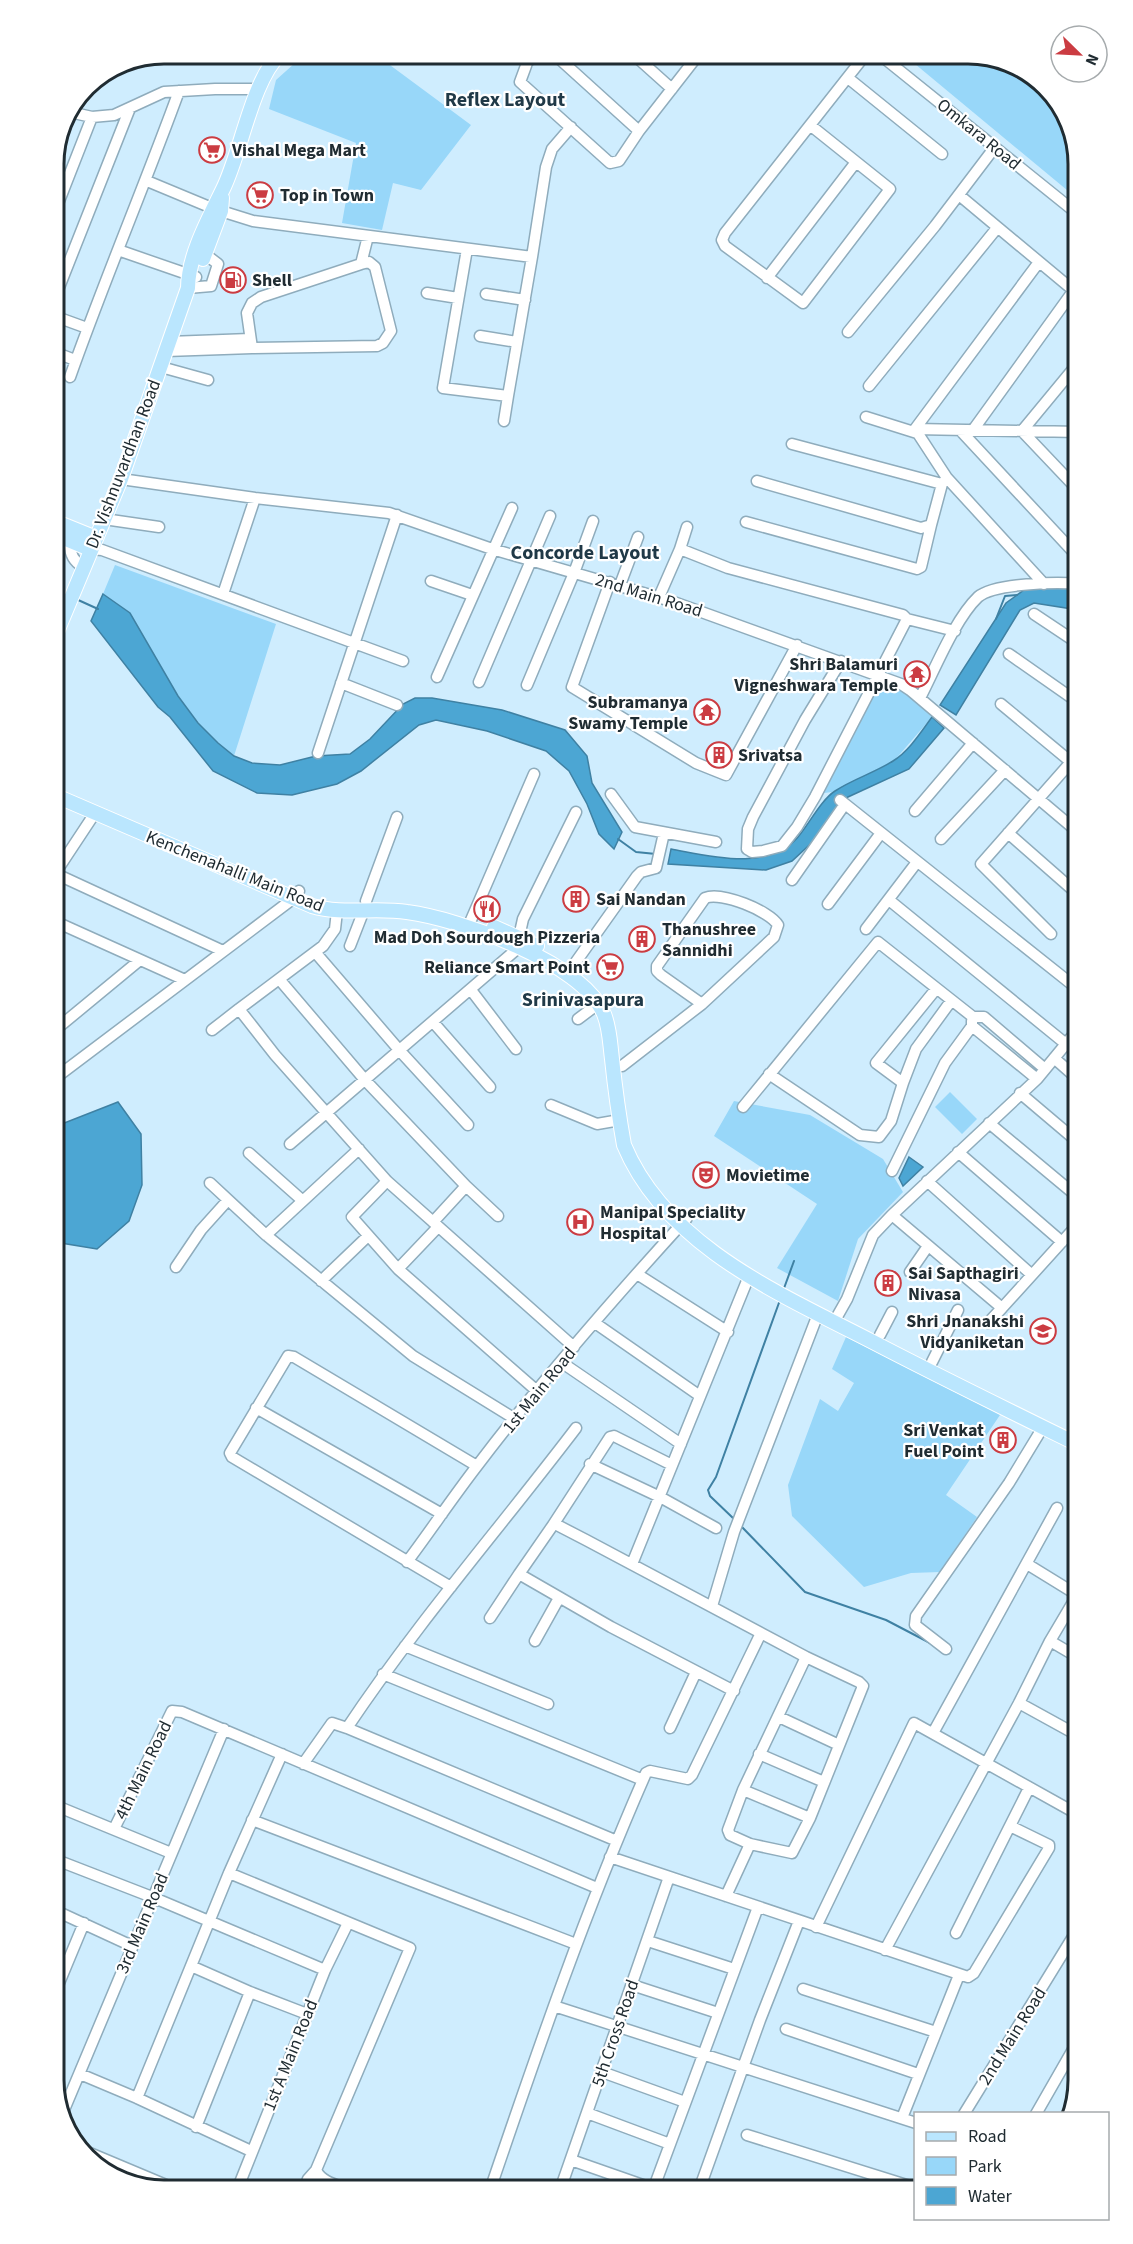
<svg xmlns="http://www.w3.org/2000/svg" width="1133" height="2244" viewBox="0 0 1133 2244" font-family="'Source Sans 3',sans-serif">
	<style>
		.green { fill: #98d7f9 }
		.water { fill: #4ca6d3; stroke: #3f81a3; stroke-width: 1.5 }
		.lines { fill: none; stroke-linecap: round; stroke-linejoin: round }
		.stream { stroke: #3f81a3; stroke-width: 2 }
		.minor-casing { stroke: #8facbc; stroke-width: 13 }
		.major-casing { stroke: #fff; stroke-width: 16 }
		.minor { stroke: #fff; stroke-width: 10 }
		.major { stroke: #bae6fe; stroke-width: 14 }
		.labels { text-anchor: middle; stroke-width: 4.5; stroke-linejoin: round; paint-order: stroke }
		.street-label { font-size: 18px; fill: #202c32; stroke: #fff }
		.poi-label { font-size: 18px; font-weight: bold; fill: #202c32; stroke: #fff; text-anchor: start }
		.neighbourhood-label { font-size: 20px; font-weight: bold; fill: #203947; stroke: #fff }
		.rim { fill: none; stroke: #202c32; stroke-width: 3 }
	</style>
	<rect width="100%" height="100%" fill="#cfedfe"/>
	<path class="green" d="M305,54H375L471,125L421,190L393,183L382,230L342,223L356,143L269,109L276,80Z
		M903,54H976L1035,77L1071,123L1079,165V200Z
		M115,565L276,624L234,756L218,743L198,723L178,696L130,613L103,594Z
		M882,680L909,692L932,717L894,761L832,792L824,793Z
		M950,1092L977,1119L962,1134L935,1107Z
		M734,1101L810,1115L883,1159L903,1192L858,1239L838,1301L777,1268L817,1204L714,1136Z
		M846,1337L1000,1415L946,1495L977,1517L940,1572L911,1573L864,1587L792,1516L788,1485L820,1399L838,1411L854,1383L832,1369Z"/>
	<path class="water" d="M1044,585L1069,589L1079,593V610L1034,603L1020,610L956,715L940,705L1006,603L1024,590Z
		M103,594L130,613L178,696L198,723L218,743L234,756L252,763L280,765L316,756L350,754L370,739L403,704L415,698H432L502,710L565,730L587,756L592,783L622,832L614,849L599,834L587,804L569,771L546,751L487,731L436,720L419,725L361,771L337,784L292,795L257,793L213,771L170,717L158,707L91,621Z
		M932,717L944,728L909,769L848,797L837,807L818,837L792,861L766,870L668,864L671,849C710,856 768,872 798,837C809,824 821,800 835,791C853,779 874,773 893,761C909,751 921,732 932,717Z
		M118,1102L141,1134L142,1185L129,1221L97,1249L55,1242L54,1127Z
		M909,1157L923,1167L903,1186L899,1178Z"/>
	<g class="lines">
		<path class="stream" d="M54,590L68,595
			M76,599L98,609
			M996,619L1005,596L1017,595
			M618,839L636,852L656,854
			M783,1291L794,1261
			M734,1519L710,1496L708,1490L716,1477L780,1300
			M740,1525L805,1592L886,1620L932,1644"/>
		<g class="minor-casing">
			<path id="minor" d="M534,54L527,63L520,82L610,163L619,161L639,131L699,54
				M554,54L639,131
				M633,54L672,89
				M879,54L1079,215
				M848,78L942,154
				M74,113L92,117L114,115L164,92L215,89H259
				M810,125L890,189L803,303L725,246L722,240L725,233L866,54
				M147,181L212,208
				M959,195L1079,295
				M221,211L253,221L532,257L546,167L552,149L571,127
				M54,214L92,117
				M467,249L443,388L508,396L532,257
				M118,250L196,277
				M361,264L261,297L252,303L247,313L252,348L377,346L383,343L391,331L375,267L369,262L361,264L368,236
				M767,278L856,162
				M188,288L211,286L218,264L205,254
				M427,293L458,298
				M486,294L525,300
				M54,300L130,108
				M54,316L87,328
				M848,332L935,226L995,147
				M480,336L517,342
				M169,342L250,339
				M166,351L252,348
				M54,352L75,360
				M161,367L208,380
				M70,377C104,281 144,187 179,91
				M869,386L997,228
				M866,417L917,433
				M504,421L508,396
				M915,429L1039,262
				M960,430L1079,558
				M973,430L1079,283
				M792,444L942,484
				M947,478L915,429L1079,432
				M121,479L255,498L389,513L492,549L671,601L901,684L910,690L1079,833
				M757,481L921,528L931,525L942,484L947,478L1044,584
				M1079,491L1022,431L1079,362
				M104,519L159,527
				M746,522L917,569L921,567L931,525
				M70,541C69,552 73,561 83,567
				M90,549L102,550L403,661
				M680,549L687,527
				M431,581L472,595
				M610,582L572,687L696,763L726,775L797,645
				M620,585L638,537
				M223,594L255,498
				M659,597L680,549L728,568L903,615L907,619L815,797L797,827L782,846L763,851L752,852L747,849L748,829L753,817L805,720L841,661
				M1034,614L1079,644
				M907,619L955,631
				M1009,654L1079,703
				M437,677L512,508
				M479,682L550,516
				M341,683L397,705
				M527,685L574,573L593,521
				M920,698C935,669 955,619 978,597C994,583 1058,582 1079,584
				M1001,704L1071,762L981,864L1051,934
				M318,753L397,515
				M1071,762L1079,750
				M611,794L635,827L716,842
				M840,800L1079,990
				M915,811L973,743
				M1008,833L1073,890
				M941,839L1005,770
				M54,873L223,951
				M54,875L95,813
				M792,880L845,804
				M889,900L1066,1044
				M366,901L397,817
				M828,904L881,833
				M337,911L335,929L323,946L239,1009L275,1055L387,1181L574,1347
				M471,920L534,774
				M54,921L185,980
				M866,929L917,862
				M519,937L523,919L576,812
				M350,946L364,910
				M315,952L400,1051L468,1125
				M573,966L637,876L641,872L656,868L664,833
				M279,979L365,1080L466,1186L433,1222
				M936,989L876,1063L903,1083L916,1049L951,1001
				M471,990L516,1049
				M578,1019L598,1004
				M972,1021V1026L1037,1079
				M433,1022L490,1087
				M212,1030L239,1009
				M54,1031L140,960
				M1054,1058L1079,1080
				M622,1066L702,1004L774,937L778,925C770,911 721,891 705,898L657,966V971L661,975L702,1004
				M769,1074L860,1135L879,1137L891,1121L903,1083
				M54,1079L294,898L299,891
				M1020,1093L1079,1143
				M551,1105L597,1124L620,1120
				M743,1107L878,942L973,1017H984L1045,1069
				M989,1123L1079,1198
				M290,1144L524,943
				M958,1152L1062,1242
				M249,1153L303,1201
				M892,1171L945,1063L972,1026
				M387,1181L352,1217L398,1269L537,1391
				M927,1181L1032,1275
				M210,1183L266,1235L413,1356L515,1419
				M466,1186L498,1216
				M892,1215L1002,1308L1079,1223
				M266,1235L359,1149
				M176,1267L201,1230L228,1200
				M398,1269L438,1227
				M910,1272L928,1246
				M637,1274L728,1332
				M321,1281L368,1236
				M834,1322L847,1299L873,1235L892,1215L1037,1079L1079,1028
				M595,1323L700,1396
				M988,1323L1002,1308
				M880,1335L892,1312
				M561,1362L681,1444
				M932,1362L958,1310
				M256,1408L442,1514
				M590,1464L660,1497L716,1528
				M553,1525L610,1437L614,1436L672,1465
				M407,1562C431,1530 453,1497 477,1466C542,1380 614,1298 687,1218
				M632,1564L749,1276
				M1027,1564L1079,1596
				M451,1587L232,1457L230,1453L288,1356L294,1357L477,1466
				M712,1606L734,1532L818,1314
				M490,1618L519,1574
				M535,1641L559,1598
				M405,1646L548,1704
				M946,1649L915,1625L916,1616L1009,1483L1043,1427
				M1079,1658L1050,1641L1079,1592
				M383,1674L643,1780
				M734,1691L611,1627L519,1574L553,1525H557L586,1540L806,1657L859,1682L863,1686L810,1818L743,1790
				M1019,1703L1079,1736
				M779,1717L839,1745
				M347,1728L617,1841
				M670,1728L696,1672
				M933,1733L1057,1508
				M759,1754L824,1782
				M303,1764L332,1723L347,1728C417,1623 500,1528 576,1428
				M54,1805L171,1853
				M252,1820L576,1944
				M114,1829L172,1711L182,1712L597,1888
				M750,1844L730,1835L728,1830L743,1790L806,1657
				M610,1857L968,1977L974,1973L1049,1848V1845L1010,1826
				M54,1859L152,1897L325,1970
				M229,1873L410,1948L316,2170C322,2183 338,2185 351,2190
				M726,1896L750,1844L792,1853L810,1818
				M54,1910L132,1946
				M816,1927L914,1723L1079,1815
				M956,1933L1029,1788
				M648,1941L734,1969
				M885,1950L1019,1703L1050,1641
				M191,1966L250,1992L307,2014
				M632,1985L718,2013
				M803,1989L936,2032
				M54,1995L84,1923
				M554,2006L916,2123
				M786,2029L918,2074
				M602,2072L685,2102
				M80,2074L137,2098L251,2151
				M137,2098L229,1873L282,1754
				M587,2113L670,2144
				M964,2114L1079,1927
				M1036,2114L1079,2039
				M61,2117L224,1729
				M902,2118L959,1975
				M196,2127L250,1992
				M747,2135L916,2188
				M85,2151L178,2190
				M571,2160L654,2189
				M492,2185L504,2190
				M735,2187L746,2190
				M237,2190L325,1970L348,1923
				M304,2190L308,2179L316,2170
				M490,2190C538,2049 586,1909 646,1773L650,1771L688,1779L692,1775L761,1633
				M560,2190L669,1877
				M653,2190L758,1907
				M699,2190L760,2020L799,1921"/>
		</g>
		<g class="major-casing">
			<path id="major" d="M203,259L221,211L222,198
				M54,521L96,538
				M54,534L90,549
				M54,639L121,479L188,288C188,256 209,218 223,189C241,153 252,80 280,54
				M54,795L312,906C343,915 375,907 407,912C460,919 582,962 604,1014C610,1029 610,1044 612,1059C615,1088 619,1117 624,1145C666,1246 780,1294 871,1341C940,1377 1010,1411 1079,1445
				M494,927L537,946"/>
		</g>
		<use href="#minor" class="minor"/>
		<use href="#major" class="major"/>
	</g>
	<defs>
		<g id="supermarket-ring" transform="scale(1.35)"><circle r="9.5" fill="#fff" stroke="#cb3c42" stroke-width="1.5"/><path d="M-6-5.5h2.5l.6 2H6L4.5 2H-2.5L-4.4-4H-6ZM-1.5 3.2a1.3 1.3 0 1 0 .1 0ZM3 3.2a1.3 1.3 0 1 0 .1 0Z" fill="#cb3c42"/></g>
		<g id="fuel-ring" transform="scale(1.35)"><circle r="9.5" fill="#fff" stroke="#cb3c42" stroke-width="1.5"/><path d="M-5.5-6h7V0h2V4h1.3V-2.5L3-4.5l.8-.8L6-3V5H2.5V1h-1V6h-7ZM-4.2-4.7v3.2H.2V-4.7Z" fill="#cb3c42"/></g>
		<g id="temple-ring" transform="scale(1.35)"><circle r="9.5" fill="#fff" stroke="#cb3c42" stroke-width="1.5"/><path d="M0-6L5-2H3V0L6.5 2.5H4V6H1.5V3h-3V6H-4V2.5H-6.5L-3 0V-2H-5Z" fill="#cb3c42"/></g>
		<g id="building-ring" transform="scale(1.35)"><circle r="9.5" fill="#fff" stroke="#cb3c42" stroke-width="1.5"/><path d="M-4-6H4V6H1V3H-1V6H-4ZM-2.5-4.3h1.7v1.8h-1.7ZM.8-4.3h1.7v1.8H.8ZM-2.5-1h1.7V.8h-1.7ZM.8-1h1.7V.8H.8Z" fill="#cb3c42"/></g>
		<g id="restaurant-ring" transform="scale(1.35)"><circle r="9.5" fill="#fff" stroke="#cb3c42" stroke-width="1.5"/><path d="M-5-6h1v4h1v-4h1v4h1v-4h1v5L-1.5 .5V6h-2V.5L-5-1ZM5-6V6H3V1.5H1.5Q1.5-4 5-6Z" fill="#cb3c42"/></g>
		<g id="theatre-ring" transform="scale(1.35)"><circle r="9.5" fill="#fff" stroke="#cb3c42" stroke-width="1.5"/><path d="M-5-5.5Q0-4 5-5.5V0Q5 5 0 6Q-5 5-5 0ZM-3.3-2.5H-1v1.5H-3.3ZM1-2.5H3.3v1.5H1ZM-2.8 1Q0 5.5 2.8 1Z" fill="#cb3c42"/></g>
		<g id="hospital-ring" transform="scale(1.35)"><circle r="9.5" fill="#fff" stroke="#cb3c42" stroke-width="1.5"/><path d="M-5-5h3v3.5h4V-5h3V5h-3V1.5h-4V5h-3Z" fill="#cb3c42"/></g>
		<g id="school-ring" transform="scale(1.35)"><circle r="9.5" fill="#fff" stroke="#cb3c42" stroke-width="1.5"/><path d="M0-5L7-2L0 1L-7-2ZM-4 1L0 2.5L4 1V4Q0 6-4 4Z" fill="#cb3c42"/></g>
	</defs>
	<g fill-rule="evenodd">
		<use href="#supermarket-ring" x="212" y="150"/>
		<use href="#supermarket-ring" x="260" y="195"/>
		<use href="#fuel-ring" x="233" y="280"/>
		<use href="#temple-ring" x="917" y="674"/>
		<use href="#temple-ring" x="707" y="712"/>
		<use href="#building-ring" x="719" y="755"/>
		<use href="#building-ring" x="576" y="899"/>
		<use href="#restaurant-ring" x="487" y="909"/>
		<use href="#building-ring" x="642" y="939"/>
		<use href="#supermarket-ring" x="610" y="967"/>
		<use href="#theatre-ring" x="706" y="1175"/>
		<use href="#hospital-ring" x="580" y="1222"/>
		<use href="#building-ring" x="888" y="1283"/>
		<use href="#school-ring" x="1043" y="1331"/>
		<use href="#building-ring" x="1003" y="1440"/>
	</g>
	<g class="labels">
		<g class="street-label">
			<text transform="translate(979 134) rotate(39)" y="6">Omkara Road</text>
			<text transform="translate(123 464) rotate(-69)" y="6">Dr. Vishnuvardhan Road</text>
			<text transform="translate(649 595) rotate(17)" y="6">2nd Main Road</text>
			<text transform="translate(235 871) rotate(22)" y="6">Kenchenahalli Main Road</text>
			<text transform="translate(539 1390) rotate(-51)" y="6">1st Main Road</text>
			<text transform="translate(143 1770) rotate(-64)" y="6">4th Main Road</text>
			<text transform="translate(142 1923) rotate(-67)" y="6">3rd Main Road</text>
			<text transform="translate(615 2033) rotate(-71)" y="6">5th Cross Road</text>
			<text transform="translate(1012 2036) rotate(-58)" y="6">2nd Main Road</text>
			<text transform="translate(290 2055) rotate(-68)" y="6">1st A Main Road</text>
		</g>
		<g class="poi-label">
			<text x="232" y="156">Vishal Mega Mart</text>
			<text x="280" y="201">Top in Town</text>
			<text x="252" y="286">Shell</text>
			<text x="898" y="670" text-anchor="end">Shri Balamuri<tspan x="898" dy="21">Vigneshwara Temple</tspan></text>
			<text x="688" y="708" text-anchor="end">Subramanya<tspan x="688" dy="21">Swamy Temple</tspan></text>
			<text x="738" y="761">Srivatsa</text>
			<text x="596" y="905">Sai Nandan</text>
			<text x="662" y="935">Thanushree<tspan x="662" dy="21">Sannidhi</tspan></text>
			<text x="487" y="943" text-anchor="middle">Mad Doh Sourdough Pizzeria</text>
			<text x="590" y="973" text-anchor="end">Reliance Smart Point</text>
			<text x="726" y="1181">Movietime</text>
			<text x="600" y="1218">Manipal Speciality<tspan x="600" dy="21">Hospital</tspan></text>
			<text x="908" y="1279">Sai Sapthagiri<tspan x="908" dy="21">Nivasa</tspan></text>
			<text x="1024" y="1327" text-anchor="end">Shri Jnanakshi<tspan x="1024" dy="21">Vidyaniketan</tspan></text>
			<text x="984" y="1436" text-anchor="end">Sri Venkat<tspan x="984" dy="21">Fuel Point</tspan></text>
		</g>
		<g class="neighbourhood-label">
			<text x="505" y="106">Reflex Layout</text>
			<text x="585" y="559">Concorde Layout</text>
			<text x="583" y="1006">Srinivasapura</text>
		</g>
	</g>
	<path d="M0 0H1133V2244H0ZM164 64H968A100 100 0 0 1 1068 164V2080A100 100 0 0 1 968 2180H164A100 100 0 0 1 64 2080V164A100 100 0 0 1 164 64Z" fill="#fff" fill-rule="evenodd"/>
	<path class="rim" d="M164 64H968A100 100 0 0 1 1068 164V2080A100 100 0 0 1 968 2180H164A100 100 0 0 1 64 2080V164A100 100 0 0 1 164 64Z"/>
	<rect x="914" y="2112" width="195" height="108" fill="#ffffff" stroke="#a6abad" stroke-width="1.5"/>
	<rect x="926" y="2132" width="30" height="9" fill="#bae6fe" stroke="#a6abad" stroke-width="1.5"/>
	<text x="968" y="2142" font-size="18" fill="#202c32">Road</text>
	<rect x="926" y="2157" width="30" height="18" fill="#98d7f9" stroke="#a6abad" stroke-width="1.5"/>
	<text x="968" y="2172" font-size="18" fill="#202c32">Park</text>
	<rect x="926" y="2187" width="30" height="18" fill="#4ca6d3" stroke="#a6abad" stroke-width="1.5"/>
	<text x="968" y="2202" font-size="18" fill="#202c32">Water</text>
	<g transform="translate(1079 54) rotate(114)"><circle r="28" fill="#ffffff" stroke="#a6abad" stroke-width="1.5"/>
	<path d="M0-4.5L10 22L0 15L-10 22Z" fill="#cb3c42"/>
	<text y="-9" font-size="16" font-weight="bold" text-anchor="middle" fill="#202c32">N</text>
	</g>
</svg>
